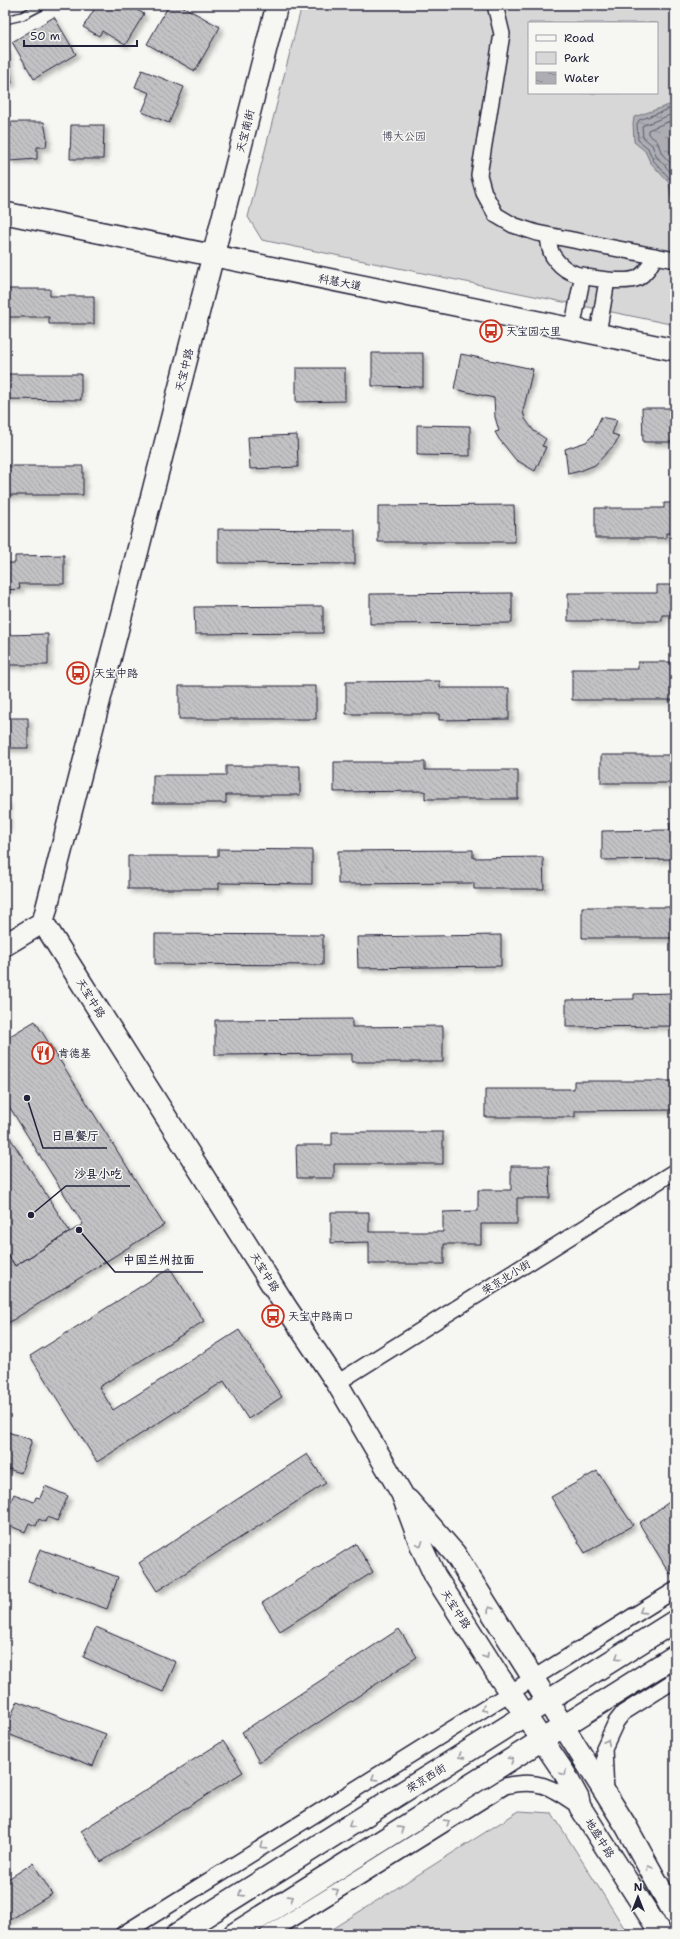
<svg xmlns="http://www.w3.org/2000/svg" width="680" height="1939" viewBox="0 0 680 1939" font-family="'Shantell Sans','LXGW WenKai TC',sans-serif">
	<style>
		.green { fill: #d7d7d7; stroke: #7c7c89; fill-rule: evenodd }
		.water { fill: url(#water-ripples); stroke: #757583 }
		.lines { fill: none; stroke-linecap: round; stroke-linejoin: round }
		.shore { stroke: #5a5a6b; stroke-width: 1 }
		.building { fill: url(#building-back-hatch); stroke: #22223b; filter: url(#shadow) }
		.lane-casing { stroke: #22223b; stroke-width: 10 }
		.street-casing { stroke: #22223b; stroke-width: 18 }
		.secondary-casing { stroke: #22223b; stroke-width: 24 }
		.lane { stroke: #f6f6f2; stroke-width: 7 }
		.street { stroke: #f6f6f2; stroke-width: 15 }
		.secondary { stroke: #f6f6f2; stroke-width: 21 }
		.oneway { stroke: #9797a0 }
		.labels { text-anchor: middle; stroke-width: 3; stroke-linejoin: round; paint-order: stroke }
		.street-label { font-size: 11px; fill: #22223b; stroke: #f6f6f2 }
		.park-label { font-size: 11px; fill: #4f4f62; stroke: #f6f6f2 }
		.poi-label { font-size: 11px; fill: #22223b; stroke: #f6f6f2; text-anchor: start }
		.leader { fill: none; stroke: #22223b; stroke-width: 1.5 }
		.callout-dot { fill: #22223b; stroke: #f6f6f2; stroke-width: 1.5 }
		.callout-label { font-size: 12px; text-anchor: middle; font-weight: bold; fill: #22223b; stroke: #f6f6f2; stroke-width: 3; stroke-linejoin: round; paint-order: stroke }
	</style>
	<defs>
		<pattern id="water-ripples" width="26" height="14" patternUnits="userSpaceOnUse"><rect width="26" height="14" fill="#adadb3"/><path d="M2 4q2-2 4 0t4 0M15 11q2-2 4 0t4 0" fill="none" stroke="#8c8c93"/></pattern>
		<pattern id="building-back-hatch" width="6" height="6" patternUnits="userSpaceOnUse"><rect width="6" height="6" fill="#c2c2c4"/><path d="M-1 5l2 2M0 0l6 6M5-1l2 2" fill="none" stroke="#a6a6a9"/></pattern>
		<filter id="shadow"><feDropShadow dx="3.5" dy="3.5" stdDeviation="2" flood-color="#0004"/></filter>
	</defs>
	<rect width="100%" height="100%" fill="#f6f6f2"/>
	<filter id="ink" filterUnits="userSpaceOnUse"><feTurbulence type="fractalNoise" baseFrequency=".025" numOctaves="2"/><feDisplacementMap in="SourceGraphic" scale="8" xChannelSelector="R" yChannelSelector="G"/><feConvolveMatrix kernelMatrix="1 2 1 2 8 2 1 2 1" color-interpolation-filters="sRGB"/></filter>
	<g filter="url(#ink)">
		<path class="green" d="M302,5H675V325L262,240L248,217ZM529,23H657V93H529Z
			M519,1811L552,1813L628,1934H324Z"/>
		<path class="water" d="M675,103V205L672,203L669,183L650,162L645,151L634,142L633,124L634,117Z"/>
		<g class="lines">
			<path class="shore" d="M675,107L639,120L637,124L638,140L648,148L653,160L672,181L675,197
				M675,113L642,126L643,137L652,145L657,157L675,177
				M675,119L648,130V134L657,141L662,154L675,168"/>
		</g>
		<path class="building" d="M91,5H129L144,14L125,45L102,31L99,36L83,27L94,10L90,7Z
			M169,5H180L220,27L195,71L147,44Z
			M54,17L76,54L34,79L12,42Z
			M5,49H7L12,83L5,84Z
			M142,70L184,87L169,123L142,112L150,93L135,87Z
			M11,122H44L47,138L46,147H37V159L10,161V152L5,146V127H11Z
			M71,125H104L103,159H70Z
			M5,289H50V296H94V324H49V317H5Z
			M372,353H423V387L372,386Z
			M461,354L533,369L523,411L525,419L534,431L546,439L542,446L546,447L535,471L516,460L499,439L495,432L499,431L495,417L494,398L454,389Z
			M296,368H345V401L296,402Z
			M5,374H81V400L5,399Z
			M642,408H675V442H643Z
			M601,417L617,420L612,434L619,436L615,444L595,465L580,471L568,474L565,449L586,442L593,435Z
			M417,425L470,426V456L417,455Z
			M297,435L298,467L250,469L248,437Z
			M5,466H83V495H5Z
			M664,503H675V533H666V538H595V508H664Z
			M514,505L515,542H378V506Z
			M218,529L355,530V564L218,563Z
			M64,555V584H19L20,589L5,590V563H15V556Z
			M657,585H675V615H662V621H568V593H657Z
			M512,593V623L370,624V594Z
			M323,606V633L195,634L194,607Z
			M48,634V665H5V635Z
			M638,662H675V700H572V669H638Z
			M440,681V688H509V719L439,720V714H346V682Z
			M179,686H316V719H179Z
			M5,718H28V748H5Z
			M601,755H675V783H601Z
			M334,762H425V770H518V799H425V791L334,792Z
			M226,766H300V795H226V803H153V775H226Z
			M5,801H7V828H5Z
			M669,823H675V859L602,860V831L670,830Z
			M218,849L312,850V884L219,883V889H128V856H218Z
			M473,850V858L543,857L544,889H474V883L338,884V851Z
			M582,907H675V938H582Z
			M155,934L323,935V965L155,964Z
			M501,935V966L358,968L357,937Z
			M675,993V1026L566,1027V1000L634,999V994Z
			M352,1019V1027L443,1026V1062H352V1054L215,1055V1020Z
			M35,1021L164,1225L8,1323L5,1319V1250L15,1266L83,1224L5,1100V1039Z
			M574,1081H675V1110L575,1111V1117H485V1089H574Z
			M5,1130L70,1232L15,1266L5,1250Z
			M332,1132H443V1164H334V1178H297L296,1145H332Z
			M511,1166H549L550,1198H517V1224H481V1244H444V1264H369V1242L331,1243V1212H369V1232H443V1212L478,1211V1190H511Z
			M170,1268L204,1321L99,1387L113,1410L239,1330L282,1397L248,1419L224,1381L97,1462L30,1356Z
			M5,1431L32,1440L21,1473L5,1468Z
			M307,1454L326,1483L157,1591L139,1563Z
			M597,1471L633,1525L585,1553L551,1497Z
			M45,1486L68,1496L57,1521L47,1517L45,1522L39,1519L36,1526L29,1523L25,1532L5,1524V1514L14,1494L34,1502L36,1497L40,1498Z
			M675,1498V1571L670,1574L639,1523Z
			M356,1544L373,1572L280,1631L262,1603Z
			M40,1549L118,1577L107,1609L28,1581Z
			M96,1627L176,1662L163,1692L83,1657Z
			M399,1629L417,1657L259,1762L242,1732Z
			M17,1701L106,1734L93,1766L5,1733Z
			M223,1741L243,1772L101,1862L81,1831Z
			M33,1863L52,1894L5,1923V1881Z"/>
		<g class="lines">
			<g class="lane-casing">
				<path id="lane" d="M5,20L22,16L43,5"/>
			</g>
			<g class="street-casing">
				<path id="street" d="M495,5L502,34L479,175L484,193L496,215L513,225L537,233L675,260
					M548,236C549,242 549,250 553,256C557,262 563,268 569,271C581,278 625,284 638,278C646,273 651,265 655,256
					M572,329L583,275
					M598,334L607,280
					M337,1383L675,1171
					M606,1793L604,1748L616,1722L623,1713L675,1680
					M123,1934L675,1590
					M268,1934L505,1786C541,1778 552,1788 580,1807"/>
			</g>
			<g class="secondary-casing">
				<path id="secondary" d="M277,5L43,922L286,1307L337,1383L402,1494L422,1548L435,1576L498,1675L565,1774L578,1798L580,1807L661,1934
					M5,213L675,350
					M5,945L43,922
					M408,1500L455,1554L626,1826L675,1915
					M177,1934L675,1621
					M234,1934L675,1656"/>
			</g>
			<use href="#lane" class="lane"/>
			<use href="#street" class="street"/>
			<use href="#secondary" class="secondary"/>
		</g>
		<defs><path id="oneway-chevron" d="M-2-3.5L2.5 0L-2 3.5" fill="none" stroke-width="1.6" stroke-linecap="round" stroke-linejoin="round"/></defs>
		<g class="oneway">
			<use href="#oneway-chevron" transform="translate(420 1544) rotate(69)"/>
			<use href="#oneway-chevron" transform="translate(490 1609) rotate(-122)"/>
			<use href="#oneway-chevron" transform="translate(642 1611) rotate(148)"/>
			<use href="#oneway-chevron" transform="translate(486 1656) rotate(58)"/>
			<use href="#oneway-chevron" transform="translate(618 1657) rotate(148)"/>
			<use href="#oneway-chevron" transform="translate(484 1709) rotate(149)"/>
			<use href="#oneway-chevron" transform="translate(607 1742) rotate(-63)"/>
			<use href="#oneway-chevron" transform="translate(461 1756) rotate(148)"/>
			<use href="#oneway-chevron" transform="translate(511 1760) rotate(-32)"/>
			<use href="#oneway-chevron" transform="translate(564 1773) rotate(58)"/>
			<use href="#oneway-chevron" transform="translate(374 1778) rotate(148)"/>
			<use href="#oneway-chevron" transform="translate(447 1822) rotate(-32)"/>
			<use href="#oneway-chevron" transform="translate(351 1825) rotate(148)"/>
			<use href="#oneway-chevron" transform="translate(401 1829) rotate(-32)"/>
			<use href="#oneway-chevron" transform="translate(263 1846) rotate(148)"/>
			<use href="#oneway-chevron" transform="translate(649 1868) rotate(-119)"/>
			<use href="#oneway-chevron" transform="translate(336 1891) rotate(-32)"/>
			<use href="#oneway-chevron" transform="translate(241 1894) rotate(148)"/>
			<use href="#oneway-chevron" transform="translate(291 1898) rotate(-32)"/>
		</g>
	</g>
	<defs>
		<g id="bus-ring" transform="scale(1.15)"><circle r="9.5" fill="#f6f6f2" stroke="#c8321e" stroke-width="1.5"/><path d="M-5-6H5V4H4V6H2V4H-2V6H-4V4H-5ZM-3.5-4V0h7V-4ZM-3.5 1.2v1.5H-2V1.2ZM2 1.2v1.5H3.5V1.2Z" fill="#c8321e"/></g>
		<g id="restaurant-ring" transform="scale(1.15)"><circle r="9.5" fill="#f6f6f2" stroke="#c8321e" stroke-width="1.5"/><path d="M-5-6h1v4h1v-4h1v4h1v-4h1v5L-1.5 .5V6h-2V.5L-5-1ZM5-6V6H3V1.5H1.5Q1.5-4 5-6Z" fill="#c8321e"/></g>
	</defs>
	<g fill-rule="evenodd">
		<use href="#bus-ring" x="491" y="331"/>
		<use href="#bus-ring" x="78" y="673"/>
		<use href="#restaurant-ring" x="43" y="1053"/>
		<use href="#bus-ring" x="273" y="1316"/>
	</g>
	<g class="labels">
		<g class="street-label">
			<text transform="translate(245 131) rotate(-76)" y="4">天宝南街</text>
			<text transform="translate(340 282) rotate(11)" y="4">科慧大道</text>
			<text transform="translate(184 370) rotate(-76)" y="4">天宝中路</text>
			<text transform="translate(91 998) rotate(58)" y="4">天宝中路</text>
			<text transform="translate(265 1272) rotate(58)" y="4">天宝中路</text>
			<text transform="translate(506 1277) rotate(-32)" y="4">荣京北小街</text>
			<text transform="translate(456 1609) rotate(57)" y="4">天宝中路</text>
			<text transform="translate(426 1778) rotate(-32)" y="4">荣京西街</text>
			<text transform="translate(600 1838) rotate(58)" y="4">地盛中路</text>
		</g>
		<g class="park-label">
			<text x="404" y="140">博大公园</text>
		</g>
		<g class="poi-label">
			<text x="506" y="335">天宝园六里</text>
			<text x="94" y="677">天宝中路</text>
			<text x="58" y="1057">肯德基</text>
			<text x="288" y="1320">天宝中路南口</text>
		</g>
	</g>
	<path class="leader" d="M27 1098L43 1148H107M31 1215L66 1186H130M79 1230L115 1272H203"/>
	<g class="callout-dot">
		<circle cx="27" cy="1098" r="4"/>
		<circle cx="31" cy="1215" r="4"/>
		<circle cx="79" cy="1230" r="4"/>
	</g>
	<g class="callout-label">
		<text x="75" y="1140">日昌餐厅</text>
		<text x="98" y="1178">沙县小吃</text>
		<text x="159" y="1264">中国兰州拉面</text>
	</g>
	<rect width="680" height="1939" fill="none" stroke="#f6f6f2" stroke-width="20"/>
	<rect x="10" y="10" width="660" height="1919" fill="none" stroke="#22223b" stroke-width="1.5" filter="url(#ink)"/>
	<rect x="528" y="22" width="130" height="72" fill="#f6f6f2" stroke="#a1a1a9"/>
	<rect x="536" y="35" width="20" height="6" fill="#f6f6f2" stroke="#a1a1a9"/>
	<text x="564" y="42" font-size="12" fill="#22223b">Road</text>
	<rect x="536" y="52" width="20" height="12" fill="#d7d7d7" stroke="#a1a1a9"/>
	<text x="564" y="62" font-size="12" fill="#22223b">Park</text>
	<rect x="536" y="72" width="20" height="12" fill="url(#water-ripples)" stroke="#a1a1a9"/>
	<text x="564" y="82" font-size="12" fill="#22223b">Water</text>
	<g transform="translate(638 1897)" stroke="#f6f6f2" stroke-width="3" paint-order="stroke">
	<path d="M0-3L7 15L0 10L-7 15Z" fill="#22223b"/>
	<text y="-6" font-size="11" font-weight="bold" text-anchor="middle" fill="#22223b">N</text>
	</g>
	<path d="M24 40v6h113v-6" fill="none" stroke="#22223b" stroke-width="2"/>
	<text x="30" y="40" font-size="12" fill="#22223b" stroke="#f6f6f2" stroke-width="3" paint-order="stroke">50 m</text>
</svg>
